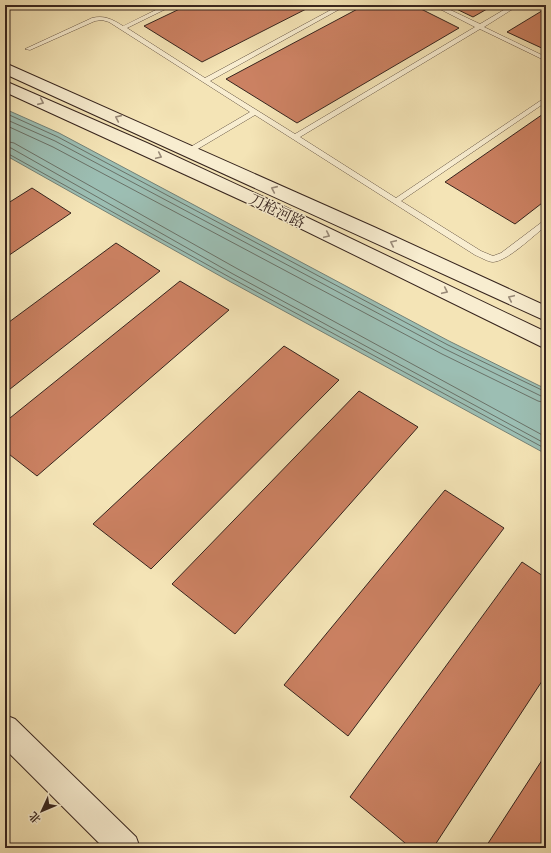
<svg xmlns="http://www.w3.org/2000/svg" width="551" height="853" viewBox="0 0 551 853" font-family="Cardo,'Noto Serif SC',serif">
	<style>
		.water { fill: #9cbeb3; stroke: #748177 }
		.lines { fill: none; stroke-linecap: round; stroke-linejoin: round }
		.shore { stroke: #6a7268; stroke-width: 1 }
		.building { fill: #cb8162; stroke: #37251e }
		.lane-casing { stroke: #654; stroke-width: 1 }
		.secondary-casing { stroke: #37251e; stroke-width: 2 }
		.lane { fill: #f8edd0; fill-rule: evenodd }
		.secondary { fill: #f8edd0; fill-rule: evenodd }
		.oneway { stroke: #988977 }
		.labels { text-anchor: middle; stroke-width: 3; stroke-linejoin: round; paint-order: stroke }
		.street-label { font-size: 15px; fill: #37251e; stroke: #f8edd0 }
	</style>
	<rect width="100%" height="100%" fill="#f4e4b6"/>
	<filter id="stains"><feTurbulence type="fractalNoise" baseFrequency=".005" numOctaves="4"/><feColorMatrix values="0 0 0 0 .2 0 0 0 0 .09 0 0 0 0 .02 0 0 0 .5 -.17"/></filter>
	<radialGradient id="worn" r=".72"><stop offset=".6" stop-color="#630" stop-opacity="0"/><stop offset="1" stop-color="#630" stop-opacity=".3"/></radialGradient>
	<path class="water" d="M5,109L59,133L449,341L546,389V454L229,281L5,155Z"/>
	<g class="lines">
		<path class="shore" d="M5,113L58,137L448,345L546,392
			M5,119L55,141L445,349L541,396L546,397
			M5,125L53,147L442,354L538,401L546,403
			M5,141L14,143L236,268L546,437
			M5,147L11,148L233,274L546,444
			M5,152L231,278L546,449"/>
	</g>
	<path class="building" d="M188,5H314L202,62L144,26Z
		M365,5H413L459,28L297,123L226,79Z
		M448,5H494L473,17Z
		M545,9H546V50L507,32Z
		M546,112V200L515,224L445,182Z
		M32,188L71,213L5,258V205Z
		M116,243L160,271L5,393V325Z
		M180,281L229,310L37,476L5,451V422Z
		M284,346L339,380L151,569L93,524Z
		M359,391L418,427L235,634L172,584Z
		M445,490L504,528L348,736L284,685Z
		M522,562L546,578V675L433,848H411L350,797Z
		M546,754V848H485Z"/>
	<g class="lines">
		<g class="lane-casing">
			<path id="lane" d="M166,5H174L127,28L205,78L340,5H347L210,81L295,134L475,27L432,5H440L480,24L512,5H519L484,27L546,57V61L480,29L300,137L396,198L546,97V102L401,201L481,251L493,256L501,253L546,219V226C534,235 508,261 493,262C488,262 480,257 475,255L255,115L191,153H187V149L250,112L109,22L102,20L95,21L30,50L25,49L92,18C104,15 112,19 123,26Z"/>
		</g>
		<g class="secondary-casing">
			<path id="secondary" d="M5,63L374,227L546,306V321L5,74Z
				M5,81L147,143L283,206L546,332V349L271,214L5,92Z
				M5,715L15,719L136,837L140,848H104L5,749Z"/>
		</g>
		<use href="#lane" class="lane"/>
		<use href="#secondary" class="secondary"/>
	</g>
	<defs><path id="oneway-chevron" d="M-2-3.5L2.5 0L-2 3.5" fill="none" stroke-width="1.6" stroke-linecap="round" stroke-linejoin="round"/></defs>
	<g class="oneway">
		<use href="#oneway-chevron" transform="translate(41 102) rotate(24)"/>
		<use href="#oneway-chevron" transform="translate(118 118) rotate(-156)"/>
		<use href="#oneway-chevron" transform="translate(159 156) rotate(25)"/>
		<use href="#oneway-chevron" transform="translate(274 189) rotate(-156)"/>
		<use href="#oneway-chevron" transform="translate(327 235) rotate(25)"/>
		<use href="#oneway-chevron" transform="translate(393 243) rotate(-155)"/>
		<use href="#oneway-chevron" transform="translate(445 291) rotate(25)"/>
		<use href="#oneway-chevron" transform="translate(511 298) rotate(-155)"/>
	</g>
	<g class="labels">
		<g class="street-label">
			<text transform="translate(277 211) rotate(25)" y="5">刀枪河路</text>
		</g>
	</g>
	<rect width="551" height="853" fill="none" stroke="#f4e4b6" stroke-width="20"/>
	<rect x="6" y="6" width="539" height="841" fill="none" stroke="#37251e" stroke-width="2"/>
	<rect x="10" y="10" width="531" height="833" fill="none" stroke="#37251e"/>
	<g transform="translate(42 811) rotate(226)" stroke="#f8edd0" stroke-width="3" paint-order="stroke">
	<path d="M0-3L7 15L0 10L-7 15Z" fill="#37251e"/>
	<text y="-6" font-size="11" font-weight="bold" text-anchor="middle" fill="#37251e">北</text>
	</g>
	<rect width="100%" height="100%" filter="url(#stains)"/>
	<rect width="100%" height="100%" fill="url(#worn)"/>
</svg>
